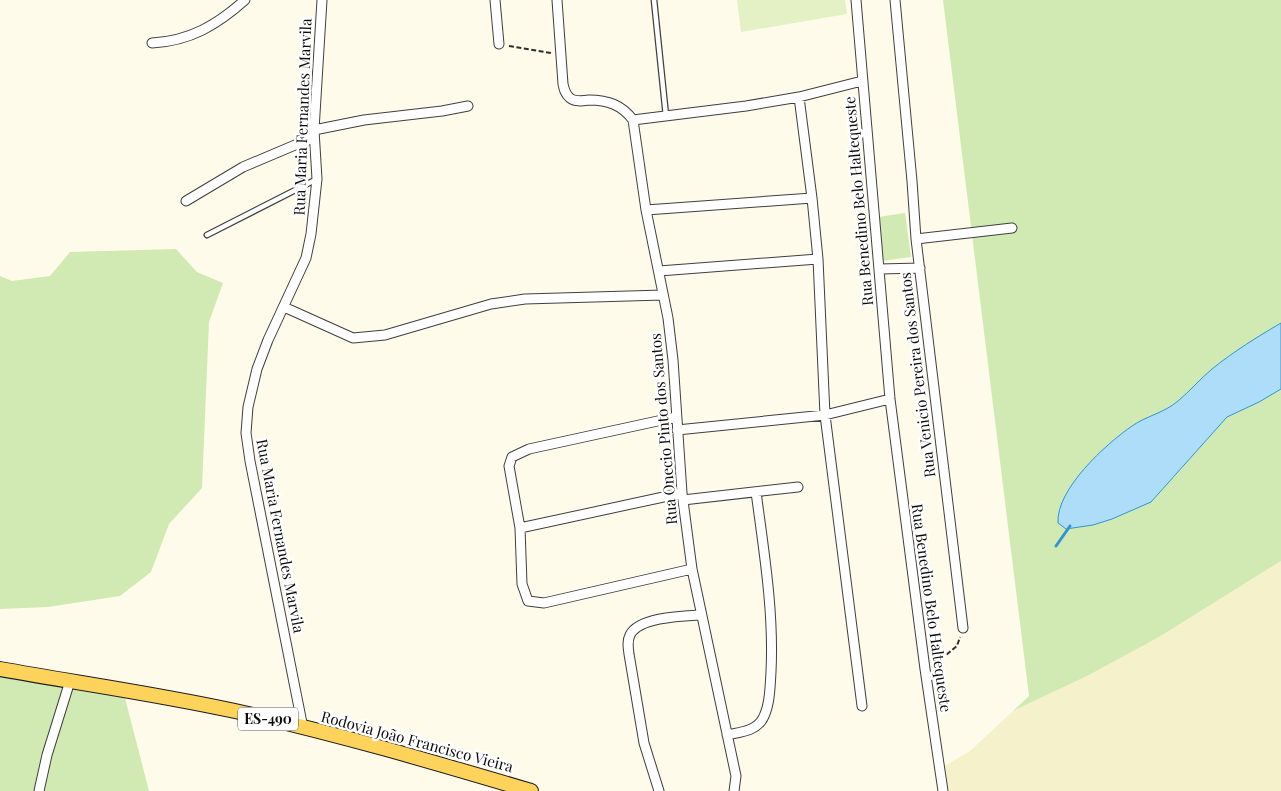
<svg xmlns="http://www.w3.org/2000/svg" width="1281" height="791" viewBox="0 0 1281 791" font-family="'Playfair Display',serif">
	<style>
		.farmland { fill: #f5f1ca }
		.green { fill: #d1eab3 }
		.pitch { fill: #e3f1c5 }
		.water { fill: #adddf8; stroke: #3294d1 }
		.lines { fill: none; stroke-linecap: round; stroke-linejoin: round }
		.stream { stroke: #3294d1; stroke-width: 3 }
		.service-casing { stroke: #3f3f3f; stroke-width: 7 }
		.minor-casing { stroke: #3f3f3f; stroke-width: 11 }
		.primary-casing { stroke: #1d1d1d; stroke-width: 16 }
		.path { stroke: #2e2e2e; stroke-width: 2; stroke-dasharray: 5 2.5; stroke-linecap: butt }
		.service { stroke: #fff; stroke-width: 4.5 }
		.minor { stroke: #fff; stroke-width: 9 }
		.primary { stroke: #fdd35c; stroke-width: 14 }
		.labels { text-anchor: middle; stroke-width: 5; stroke-linejoin: round; paint-order: stroke }
		.shield { fill: #fff; stroke: #555; stroke-width: 1 }
		.shield-label { font-size: 14px; font-weight: bold; fill: #0c0c0c }
		.street-label { font-size: 15px; fill: #0c0c0c; stroke: #fff }
	</style>
	<rect width="100%" height="100%" fill="#fffbea"/>
	<path class="farmland" d="M1281,561V791H945L941,768L970,751L1013,711L1089,675L1159,637Z"/>
	<path class="green" d="M943,0H1281V323L1233,353L1211,370L1178,402L1161,413L1133,425L1151,502L1227,417L1259,402L1281,389V561L1159,637L1089,675L1013,711L1029,696Z
		M905,213L911,257L882,261L878,217Z
		M176,249L197,272L223,283L209,322L202,488L169,524L151,572L120,596L48,607L0,609V276L12,281L50,276L70,252Z
		M0,677L125,698L149,791H0Z"/>
	<path class="pitch" d="M737,0H845L847,14L741,32Z"/>
	<path class="water" d="M1281,323V389L1259,402L1227,417L1151,502L1112,519L1093,525L1066,529L1058,523C1056,489 1106,444 1132,426C1146,416 1164,413 1178,401C1190,391 1200,379 1212,369C1233,352 1257,337 1281,323Z"/>
	<g class="lines">
		<path class="stream" d="M1056,546L1070,526"/>
		<g class="service-casing">
			<path id="service" d="M654,0L666,116
				M207,235L317,179"/>
		</g>
		<g class="minor-casing">
			<path id="minor" d="M495,0L499,44
				M557,0L563,84C564,89 565,94 570,98C575,102 582,101 589,100C608,100 622,105 633,120L646,210L668,318L673,360L682,493L692,569L736,776L734,791
				M856,0L890,399L925,669L943,791
				M895,0L912,181L916,239L963,628
				M152,43C190,41 217,25 245,0
				M799,97L812,198L818,259L825,415L862,706
				M633,120L746,106L799,97L862,81
				M314,130L364,120L442,111L468,106
				M186,201L243,167L314,137
				M646,210L812,198
				M916,239L1012,228
				M880,269L920,268
				M659,271L818,259
				M284,307L353,338L385,335L491,304L525,299L663,295
				M676,417L529,449L512,457L509,466L520,528L522,584L528,601L544,603L692,569
				M677,430L825,415L890,399
				M683,500L798,487
				M520,528L682,493
				M303,728L250,461L246,433L248,407L257,369L268,340L306,258L311,234L317,179L314,130L322,0
				M727,735C739,732 754,732 762,720C770,707 770,687 771,672C774,612 764,552 756,492
				M39,791L47,755L70,681
				M659,791L644,743L629,654C628,647 627,641 630,635C639,617 683,616 700,615"/>
		</g>
		<g class="primary-casing">
			<path id="primary" d="M0,669C78,683 157,694 235,711C335,733 433,762 531,791"/>
		</g>
		<path class="path" d="M509,46L551,53
			M935,664L957,646L960,637"/>
		<use href="#service" class="service"/>
		<use href="#minor" class="minor"/>
		<use href="#primary" class="primary"/>
	</g>
	<g class="labels">
		<rect class="shield" x="238" y="707.5" width="60" height="23" rx="4"/>
		<g class="shield-label">
			<text x="268" y="724">ES-490</text>
		</g>
		<g class="street-label">
			<text transform="translate(303 117) rotate(-88)" y="5">Rua Maria Fernandes Marvila</text>
			<text transform="translate(859 201) rotate(-95)" y="5">Rua Benedino Belo Haltequeste</text>
			<text transform="translate(918 375) rotate(-97)" y="5">Rua Venicio Pereira dos Santos</text>
			<text transform="translate(664 429) rotate(-95)" y="5">Rua Onecio Pinto dos Santos</text>
			<text transform="translate(280 536) rotate(79)" y="5">Rua Maria Fernandes Marvila</text>
			<text transform="translate(931 608) rotate(82)" y="5">Rua Benedino Belo Haltequeste</text>
			<text transform="translate(417 742) rotate(15)" y="5">Rodovia João Francisco Vieira</text>
		</g>
	</g>
</svg>
